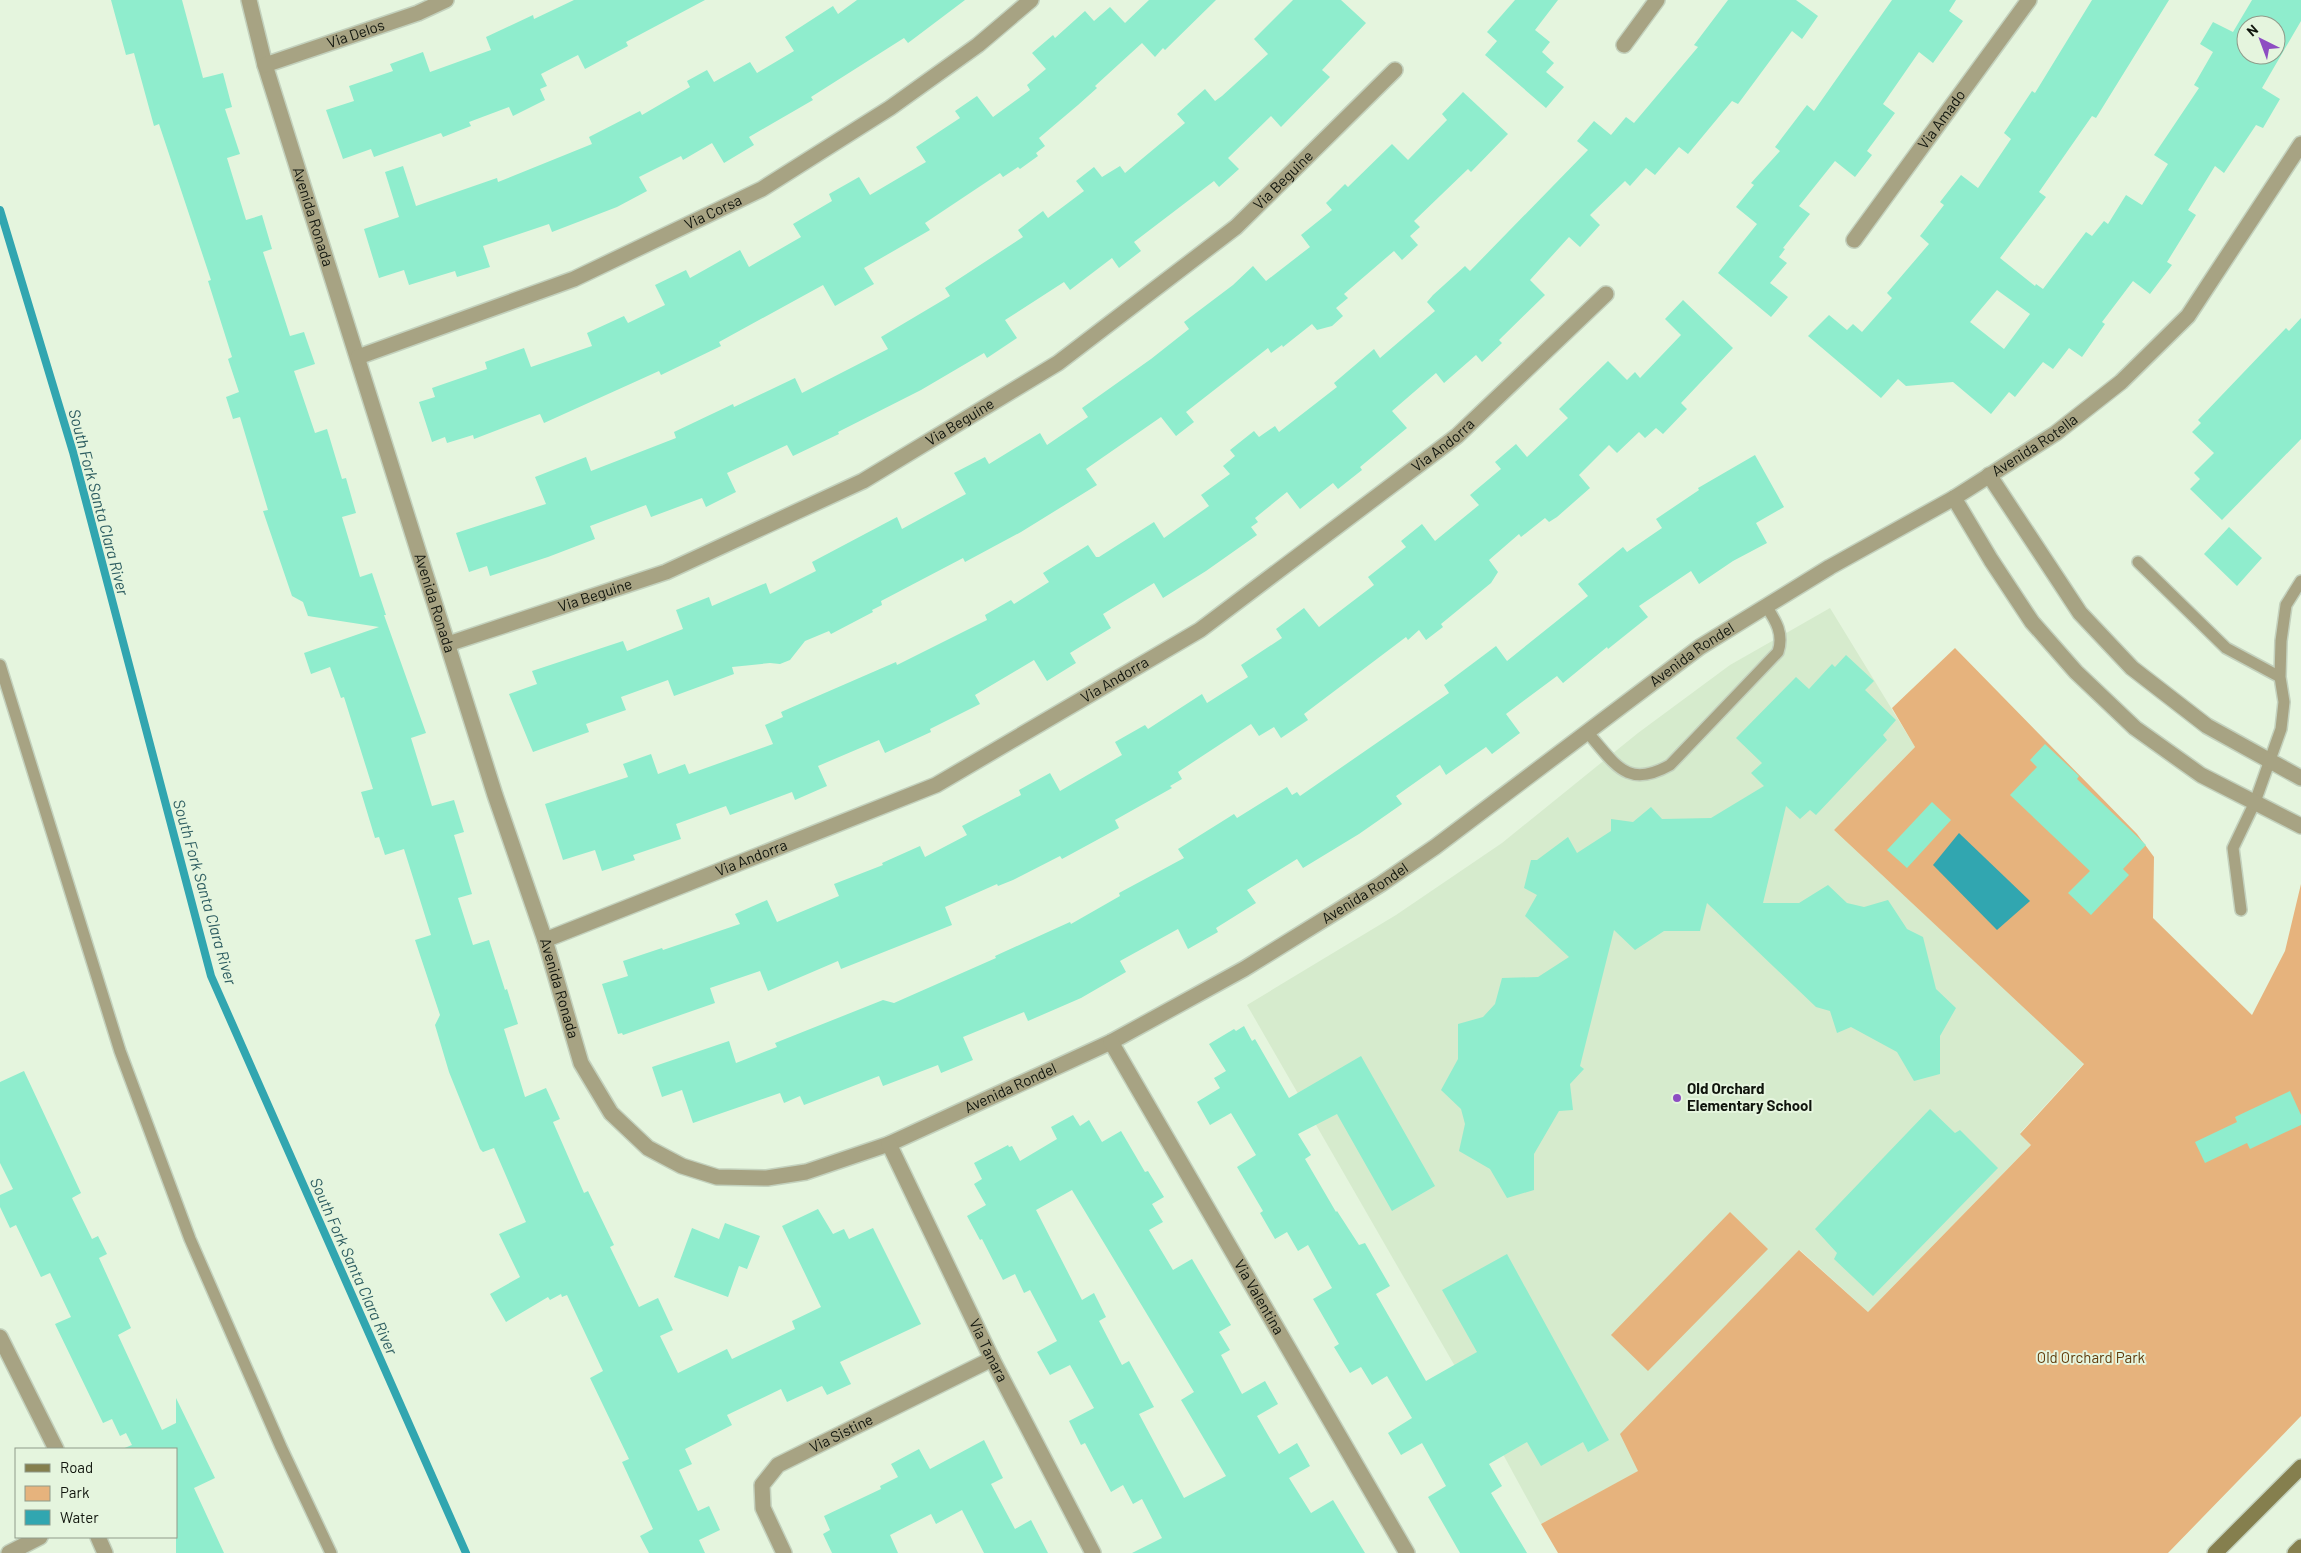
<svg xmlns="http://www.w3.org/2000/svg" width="2301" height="1553" viewBox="0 0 2301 1553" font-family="Barlow,sans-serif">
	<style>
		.built { fill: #d6ebcd }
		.green { fill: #e6b37d }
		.water { fill: #31a6b0 }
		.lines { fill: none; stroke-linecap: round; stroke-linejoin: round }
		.stream { stroke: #31a6b0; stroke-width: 8 }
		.building { fill: #8fedcd; fill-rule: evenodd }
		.service-casing { stroke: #c3d1bd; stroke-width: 14 }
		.minor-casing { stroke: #c3d1bd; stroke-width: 18 }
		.secondary-casing { stroke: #c3d1bd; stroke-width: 18 }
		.service { stroke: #a7a383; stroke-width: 11 }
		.minor { stroke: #a7a383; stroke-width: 15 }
		.secondary { stroke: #857f4e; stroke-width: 15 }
		.poi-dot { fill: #8d4dc2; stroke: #e5f5de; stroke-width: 2 }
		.labels { text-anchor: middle; stroke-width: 4; stroke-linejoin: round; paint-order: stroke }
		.street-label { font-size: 15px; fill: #10150d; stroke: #e5f5de }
		.poi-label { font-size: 15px; font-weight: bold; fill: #10150d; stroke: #e5f5de; text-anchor: start }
		.park-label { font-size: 15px; fill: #603b0b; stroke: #e5f5de }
		.water-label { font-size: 16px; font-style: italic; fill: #2d5d61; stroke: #e5f5de }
	</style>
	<rect width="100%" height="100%" fill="#e5f5de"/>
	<path class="built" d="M1830,608L1915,747L1834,830L2084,1063L2020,1133L2031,1145L1868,1312L1800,1250L1639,1471L1541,1524L1456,1368L1247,1005L1396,915L1502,843L1638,733L1730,665Z"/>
	<path class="green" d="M1955,648L2137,834L2154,857L2153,918L2252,1015L2285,951L2301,884V1416L2168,1553H1558L1541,1524L1638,1471L1620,1434L1799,1250L1868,1312L2031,1145L2020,1134L2084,1064L1834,830L1915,747L1892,708Z
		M1730,1212L1768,1249L1648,1371L1611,1335Z"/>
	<path class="water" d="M1959,833L2030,901L1997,930L1933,865Z"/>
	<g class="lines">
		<path class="stream" d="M0,210L73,452L211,976L466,1553"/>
	</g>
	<path class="building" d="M111,0H182L203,78L223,73L232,107L225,109L240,154L227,158L246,220L262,215L272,249L263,252L290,336L304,332L315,364L294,371L315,433L327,429L342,479L346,478L356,513L342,517L360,577L372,573L386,615H384L426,733L411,738L432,806L454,800L464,832L454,835L472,894L458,898L473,945L489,940L505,990L507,989L518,1024L504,1029L525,1097L546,1088L560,1119L553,1122L584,1193L588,1191L614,1245L610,1247L639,1307L658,1298L673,1330L660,1336L678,1373L727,1349L732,1359L795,1329L792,1321L821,1307L782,1226L818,1209L833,1234L844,1229L849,1239L873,1228L921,1324L840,1362L851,1384L827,1395L822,1386L787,1402L781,1389L727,1415L732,1425L685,1449L692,1464L679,1470L698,1511L709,1506L720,1530L699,1540L705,1553H649L640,1536L653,1529L622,1462L629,1459L590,1378L603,1371L567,1295L562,1297L561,1294L550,1300L548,1297L506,1322L490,1294L520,1277L499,1234L526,1222L494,1148L483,1152L480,1149L449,1072L435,1025L440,1015L415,940L431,935L404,849L385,855L379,837L375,838L361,792L373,789L344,697L341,698L330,667L311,674L304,653L379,627L308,616L303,602L292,596L263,511L268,510L240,417L233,419L226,397L239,392L228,359L232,357L208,281L211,280L159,124L154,126L134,53L126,55Z
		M574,0H705L626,42L628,46L585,69L578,55L541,74L547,86L540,89L545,100L513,116L509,107L469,122L471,126L443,137L441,133L374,157L371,149L343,159L326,110L354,101L349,86L393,71L390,64L423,52L430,72L491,50L486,37L533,15L534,19Z
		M857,0H965L908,43L904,38L811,97L813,100L749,137L754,145L724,163L712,143L683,160L681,156L639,177L647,191L617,207L552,232L549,224L483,246L490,267L457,277L455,271L409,285L404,270L379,278L364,229L399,217L385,172L403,166L416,206L497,178L498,182L592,144L589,137L640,111L642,115L690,87L687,81L707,70L714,82L750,62L757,73L794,51L785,37L833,6L838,14Z
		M1149,0H1216L1165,50L1163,48L1155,57L1142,43L1095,86L1097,88L1078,105L1039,138L1045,146L1036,153L1038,156L1020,169L1018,167L1003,177L1000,173L925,223L930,230L864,268L874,284L835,306L823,285L719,342L721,346L661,375L659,371L544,423L540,414L474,439L473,435L447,443L445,437L432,442L419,402L435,397L432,388L487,369L485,362L524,348L531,367L592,346L587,333L624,316L628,323L665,305L655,285L686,270L690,278L740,250L749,267L801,237L793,224L832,201L829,194L859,177L870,195L926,162L916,147L960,118L955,111L977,96L993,117L1030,90L1027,85L1046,69L1032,53L1053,35L1055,38L1085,11L1094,21L1110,7L1125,23Z
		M1293,0H1341L1366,23L1322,70L1330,77L1281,127L1271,116L1228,158L1239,169L1219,187L1214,181L1134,242L1141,251L1119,268L1112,258L1070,290L1064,282L1005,320L1017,338L987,358L984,353L921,390L838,432L839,434L793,456L787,445L727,473L736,492L706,507L702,498L651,517L646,505L590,526L595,539L548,557L490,576L487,566L469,572L456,533L546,504L535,477L586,457L591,471L676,438L674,432L733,404L734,407L795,378L802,393L888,349L881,337L950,296L945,288L1023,237L1018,230L1043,211L1048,218L1084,191L1076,181L1094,167L1102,177L1120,166L1125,173L1185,123L1177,114L1205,89L1215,101L1222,96L1268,54L1254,39Z
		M1515,0H1558L1535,30L1550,42L1542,52L1554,63L1546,72L1564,87L1546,108L1485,55L1497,41L1487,32Z
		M1728,0H1796L1818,16L1802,39L1792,31L1738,104L1732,101L1688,154L1679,147L1655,175L1646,168L1630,186L1625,181L1590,215L1600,225L1580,247L1569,237L1530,280L1545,295L1499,340L1502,343L1482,362L1476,355L1444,383L1436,373L1392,411L1407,428L1360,467L1362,470L1338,489L1333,483L1300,509L1287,492L1255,518L1258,522L1251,527L1257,535L1206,571L1163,598L1154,583L1103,614L1111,628L1070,653L1076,663L1047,681L1034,660L975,695L980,704L930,729L931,732L885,753L879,740L818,766L827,786L795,800L792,792L730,815L726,806L676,824L681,839L633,855L635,860L602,871L595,850L563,860L545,804L628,777L623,764L651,754L658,774L685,764L689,774L773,744L765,725L783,717L781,712L896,662L897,665L987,620L985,615L1011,600L1014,604L1049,582L1043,573L1088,545L1096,557H1099L1154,522L1164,538L1209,506L1201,495L1230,474L1223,466L1235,456L1230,450L1254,431L1259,437L1275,426L1279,432L1337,387L1334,383L1374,349L1380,358L1435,311L1427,302L1433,295L1465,266L1470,271L1588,150L1577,141L1594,121L1611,135L1626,117L1634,123L1698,47L1694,45Z
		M1892,0H1956L1949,11L1963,21L1933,63L1919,52L1883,104L1895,113L1867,151L1872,155L1855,177L1835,161L1799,206L1810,214L1783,248L1785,249L1779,257L1787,263L1770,283L1788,297L1771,317L1718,273L1757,224L1736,207L1754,185L1751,183L1780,151L1775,147L1807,105L1814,111Z
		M2092,0H2169L2096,118L2092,116L2039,192L2046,197L2000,258L2035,286L2036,284L2043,289L2086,232L2092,236L2104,221L2108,224L2126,195L2142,205L2168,164L2154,155L2199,88L2194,85L2213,52L2200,44L2213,22L2233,32L2252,0H2301V21L2262,88L2280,99L2263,128L2256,125L2224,173L2215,166L2188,210L2196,215L2167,262L2172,265L2150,294L2133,281L2102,322L2105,324L2082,357L2069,348L2053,369L2043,362L2015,397L2009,392L1991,414L1953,382L1906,386L1898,379L1881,398L1808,336L1829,315L1847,330L1853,324L1862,332L1892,298L1887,293L1929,244L1920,236L1944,205L1940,202L1961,175L1978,188L2011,139L2004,133L2032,91L2035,93ZM2246,25H2276V55H2246ZM1997,290L2030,314L2004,349L1970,322Z
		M1463,92L1508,134L1471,172L1468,169L1414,221L1420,227L1410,236L1418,245L1402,260L1394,251L1344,294L1348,298L1336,308L1343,316L1332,326L1317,330L1312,324L1283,347L1282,345L1271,353L1268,348L1186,412L1194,422L1176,436L1161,417L1086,469L1097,485L1021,532L965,562L963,558L881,601L882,605L872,610L873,612L831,634L829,631L805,641L790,660L780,664L770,663L732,667L734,674L674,696L668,680L621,697L626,710L586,724L589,732L533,752L509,694L537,684L532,671L623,641L627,651L683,629L676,610L709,597L712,606L766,583L770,594L816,571L812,562L897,517L902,529L966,494L954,473L985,457L989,464L1040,433L1047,445L1088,417L1082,408L1151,359L1189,329L1184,322L1233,285L1253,266L1266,281L1310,247L1301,235L1332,210L1326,203L1345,184L1348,187L1392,144L1408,160L1447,120L1442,114Z
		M1683,300L1733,348L1681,403L1687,409L1663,434L1656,428L1645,438L1639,432L1617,453L1609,445L1579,475L1590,488L1557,517L1549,522L1545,518L1521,537L1519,534L1489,560L1498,572L1491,583L1441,624L1443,627L1426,640L1419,630L1408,640L1406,637L1304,714L1308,720L1281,738L1274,727L1259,736L1251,724L1178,772L1182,779L1170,786L1172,788L1115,820L1119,828L1062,859L1060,856L1013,880L998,886L997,884L945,907L952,925L841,969L838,961L768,991L760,971L710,988L715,1003L623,1035L622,1033L618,1034L602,984L628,976L623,961L662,948L663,950L740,924L735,914L767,900L777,922L839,896L834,884L883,865L882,863L920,846L925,857L967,835L962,826L1021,795L1019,790L1050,773L1060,791L1122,755L1115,742L1145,725L1148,729L1202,694L1207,703L1248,677L1241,665L1282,638L1276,629L1304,608L1319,627L1374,585L1368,577L1406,547L1401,541L1422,524L1435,541L1479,505L1470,495L1501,469L1495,462L1516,444L1527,457L1568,418L1559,409L1608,361L1627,380L1635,372L1640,378L1681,335L1665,319Z
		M2301,318V439L2222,520L2190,489L2200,479L2194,473L2214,453L2192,432L2201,423L2198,420L2286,328L2289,331Z
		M1755,455L1784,507L1756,523L1767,543L1733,561L1699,584L1691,571L1639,606L1648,617L1608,649L1607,647L1563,683L1557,676L1506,714L1520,733L1492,754L1486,747L1446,775L1440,765L1396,796L1402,804L1359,834L1303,868L1297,859L1247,890L1256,903L1216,928L1218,932L1188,949L1178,929L1120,961L1126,972L1081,998L1028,1021L1024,1012L963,1037L973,1060L941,1073L938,1065L883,1086L879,1076L804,1105L800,1096L784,1103L780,1093L693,1123L682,1090L662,1097L652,1067L729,1041L736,1063L777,1047L775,1043L883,1000L894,1003L996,958L995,956L1070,922L1071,924L1120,896L1119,893L1184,858L1178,849L1234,814L1237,818L1287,787L1292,795L1297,792L1300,796L1449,693L1444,685L1496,646L1507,661L1588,596L1578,584L1623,547L1627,552L1662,528L1656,519L1699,490L1698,488Z
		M2229,527L2262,558L2237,586L2204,554Z
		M1846,655L1874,681L1865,690L1896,720L1883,735L1887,740L1816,815L1810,810L1800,819L1786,806L1763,903H1799L1828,885L1847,903L1864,907L1888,900L1907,929L1923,937L1936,989L1956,1008L1940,1036V1074L1914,1081L1897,1052L1851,1027L1837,1033L1830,1011L1816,1007L1707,903L1700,931H1664L1635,950L1614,930L1580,1066L1584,1069L1570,1084L1573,1110L1559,1111L1534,1154V1190L1507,1198L1490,1169L1459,1151L1465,1124L1461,1109L1441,1090L1458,1059V1024L1483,1017L1495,1004L1502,978L1538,977L1569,957L1525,916L1537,895L1524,888L1531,860H1537L1568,837L1577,853L1611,831V819L1633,822L1651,807L1662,819L1711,818L1764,786L1751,773L1762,763L1736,738L1796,677L1809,689L1832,664L1835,667Z
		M2045,744L2079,776L2077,779L2146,845L2123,869L2129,875L2091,915L2068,893L2090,871L2010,795L2037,767L2030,760Z
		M1932,802L1951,820L1907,868L1887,850Z
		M1244,1026L1252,1041L1255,1039L1289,1098L1361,1056L1435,1186L1392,1211L1337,1114L1298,1134L1311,1155L1305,1159L1336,1212L1337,1211L1359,1245L1365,1243L1390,1286L1376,1294L1426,1381L1477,1352L1442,1290L1507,1254L1609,1440L1588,1452L1583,1442L1541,1466L1527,1442L1489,1464L1502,1486L1491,1493L1527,1553H1460L1428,1497L1446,1486L1422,1443L1401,1455L1388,1433L1412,1418L1387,1376L1372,1385L1361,1367L1350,1373L1334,1347L1339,1344L1313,1299L1332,1288L1308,1245L1298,1251L1287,1232L1275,1239L1260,1213L1263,1211L1237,1167L1256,1155L1231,1113L1210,1125L1197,1102L1220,1088L1214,1078L1226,1071L1209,1044L1234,1029L1236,1031Z
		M24,1071L81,1193L72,1198L92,1239L98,1236L107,1254L99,1258L131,1328L118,1335L162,1430L176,1423V1398L215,1478L194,1488L224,1553H176V1449H122L132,1445L126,1433L120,1436L112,1419L103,1423L55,1324L71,1317L50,1273L41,1277L16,1225L10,1228L0,1207V1195L13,1189L0,1163V1082Z
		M2290,1091L2301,1115V1125L2250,1149L2247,1143L2205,1163L2195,1142L2237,1122L2235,1117Z
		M1930,1109L1955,1133L1960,1130L1998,1168L1873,1296L1834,1259L1837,1253L1815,1229Z
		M1073,1115L1080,1126L1089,1120L1102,1142L1121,1131L1145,1172L1148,1171L1164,1197L1152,1204L1163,1222L1149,1230L1173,1270L1192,1259L1231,1325L1219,1332L1230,1350L1221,1355L1242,1394L1265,1381L1278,1404L1257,1416L1279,1454L1297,1443L1310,1466L1289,1478L1311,1513L1333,1500L1365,1553H1132L1162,1538L1142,1499L1133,1504L1123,1485L1111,1492L1085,1443L1081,1445L1069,1421L1094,1408L1070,1365L1050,1375L1037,1352L1057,1341L1030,1290L1024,1293L1015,1274L1003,1280L982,1239L980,1240L967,1216L986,1205L974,1184L982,1179L974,1163L1008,1145L1009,1147L1012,1146L1020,1161L1057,1139L1051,1127ZM1072,1190L1194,1392L1181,1400L1226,1476L1184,1498L1139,1414L1154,1407L1129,1361L1122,1365L1099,1321L1106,1317L1094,1293L1082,1300L1036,1210Z
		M725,1223L760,1236L747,1269L739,1266L728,1297L674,1277L692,1228L719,1239Z
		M984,1440L1003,1478L991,1484L1015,1529L1031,1520L1048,1553H984L962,1510L936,1524L931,1514L890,1535L898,1553H832L823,1534L830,1530L824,1516L881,1489L880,1486L898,1477L891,1464L919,1449L930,1469Z"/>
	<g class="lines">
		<g class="service-casing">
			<path id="service" d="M2138,562L2226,648L2280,677
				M0,665L120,1051L190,1239L281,1447L331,1553
				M1587,732C1615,763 1626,790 1670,765L1778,652C1784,634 1776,621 1766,606
				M2241,910L2233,848L2255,802L2281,729L2284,702L2280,677L2281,641L2286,605L2301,581"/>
		</g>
		<g class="minor-casing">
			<g id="minor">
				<path id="s1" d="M249,0L265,65L495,795L545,940L581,1063L611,1113L648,1148L682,1166L717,1177L767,1178L806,1172L889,1144L1111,1042L1244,969L1381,884L1435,847L1700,647L1830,567L1954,498L2056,433L2121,382L2188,316L2301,144"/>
				<path d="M1624,45L1657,0"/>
				<path id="s2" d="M265,65L418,13L446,0"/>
				<path id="s3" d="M1854,240L2029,0"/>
				<path id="s4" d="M358,357L574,279L762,189L890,108L978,45L1031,0"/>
				<path d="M1989,475L2080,613L2132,668L2207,726L2301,778"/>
				<path d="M1954,498L1991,560L2032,622L2076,672L2135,728L2201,775L2301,826"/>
				<path id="s5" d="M448,644L666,572L863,481L1058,363L1236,227L1395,70"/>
				<path id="s6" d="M545,940L936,785L1200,630L1457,436L1606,294"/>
				<path id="s7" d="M1111,1042L1407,1553"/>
				<path id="s8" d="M889,1144L992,1359L1093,1553"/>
				<path d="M0,1337L56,1449"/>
				<path d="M98,1537L105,1553"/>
				<path d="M9,1553L40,1537"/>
				<path id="s9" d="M784,1553L763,1508L762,1485L778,1465L992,1359"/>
			</g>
		</g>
		<g class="secondary-casing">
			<path id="secondary" d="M2215,1553L2301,1467
				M2295,1553L2301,1547"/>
		</g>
		<use href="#service" class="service"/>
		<use href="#minor" class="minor"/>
		<use href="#secondary" class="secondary"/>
	</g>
	<circle class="poi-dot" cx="1677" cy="1098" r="5"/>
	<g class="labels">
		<g class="street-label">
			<text dy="5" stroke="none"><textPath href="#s2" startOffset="96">Via Delos</textPath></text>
			<text dy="5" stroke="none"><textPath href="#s3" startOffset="149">Via Amado</textPath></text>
			<text dy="5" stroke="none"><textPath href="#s5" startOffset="965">Via Beguine</textPath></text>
			<text dy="5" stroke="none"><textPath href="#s4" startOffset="384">Via Corsa</textPath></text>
			<text dy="5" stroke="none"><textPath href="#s1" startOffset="226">Avenida Ronada</textPath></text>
			<text dy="5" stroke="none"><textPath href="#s5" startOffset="560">Via Beguine</textPath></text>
			<text dy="5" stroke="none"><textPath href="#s6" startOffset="1032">Via Andorra</textPath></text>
			<text dy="5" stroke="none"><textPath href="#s1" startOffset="2821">Avenida Rotella</textPath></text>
			<text dy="5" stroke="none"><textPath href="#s5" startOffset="155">Via Beguine</textPath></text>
			<text dy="5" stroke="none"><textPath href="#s1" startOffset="631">Avenida Ronada</textPath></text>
			<text dy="5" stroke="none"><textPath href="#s1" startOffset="2419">Avenida Rondel</textPath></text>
			<text dy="5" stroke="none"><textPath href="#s6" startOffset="628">Via Andorra</textPath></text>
			<text dy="5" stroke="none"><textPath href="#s6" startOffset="222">Via Andorra</textPath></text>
			<text dy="5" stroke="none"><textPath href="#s1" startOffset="2014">Avenida Rondel</textPath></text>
			<text dy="5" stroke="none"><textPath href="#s1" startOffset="1036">Avenida Ronada</textPath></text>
			<text dy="5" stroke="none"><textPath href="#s1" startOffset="1609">Avenida Rondel</textPath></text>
			<text dy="5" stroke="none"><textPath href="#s7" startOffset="295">Via Valentina</textPath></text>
			<text dy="5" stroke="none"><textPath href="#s8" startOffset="229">Via Tanara</textPath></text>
			<text dy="5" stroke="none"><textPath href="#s9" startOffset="169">Via Sistine</textPath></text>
		</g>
		<g class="poi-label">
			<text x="1687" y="1094">Old Orchard<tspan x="1687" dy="17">Elementary School</tspan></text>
		</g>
		<g class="park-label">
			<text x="2091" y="1363">Old Orchard Park</text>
		</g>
		<g class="water-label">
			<text transform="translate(99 502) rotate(75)" y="6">South Fork Santa Clara River</text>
			<text transform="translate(205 892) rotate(74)" y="6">South Fork Santa Clara River</text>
			<text transform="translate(354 1266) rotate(66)" y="6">South Fork Santa Clara River</text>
		</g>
	</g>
	<rect x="15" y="1448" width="162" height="90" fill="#e5f5de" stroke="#909b8a"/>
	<rect x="25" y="1464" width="25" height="8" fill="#857f4e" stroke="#909b8a"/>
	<text x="60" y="1473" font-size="15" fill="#10150d">Road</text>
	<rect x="25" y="1486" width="25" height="15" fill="#e6b37d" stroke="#909b8a"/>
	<text x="60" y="1498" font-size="15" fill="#10150d">Park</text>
	<rect x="25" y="1510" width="25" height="15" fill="#31a6b0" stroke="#909b8a"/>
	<text x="60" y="1523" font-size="15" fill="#10150d">Water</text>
	<g transform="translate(2261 40) rotate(318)"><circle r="24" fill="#e5f5de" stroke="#909b8a"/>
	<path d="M0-4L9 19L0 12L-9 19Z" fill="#8d4dc2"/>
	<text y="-8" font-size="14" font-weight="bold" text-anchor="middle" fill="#10150d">N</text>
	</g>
</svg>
